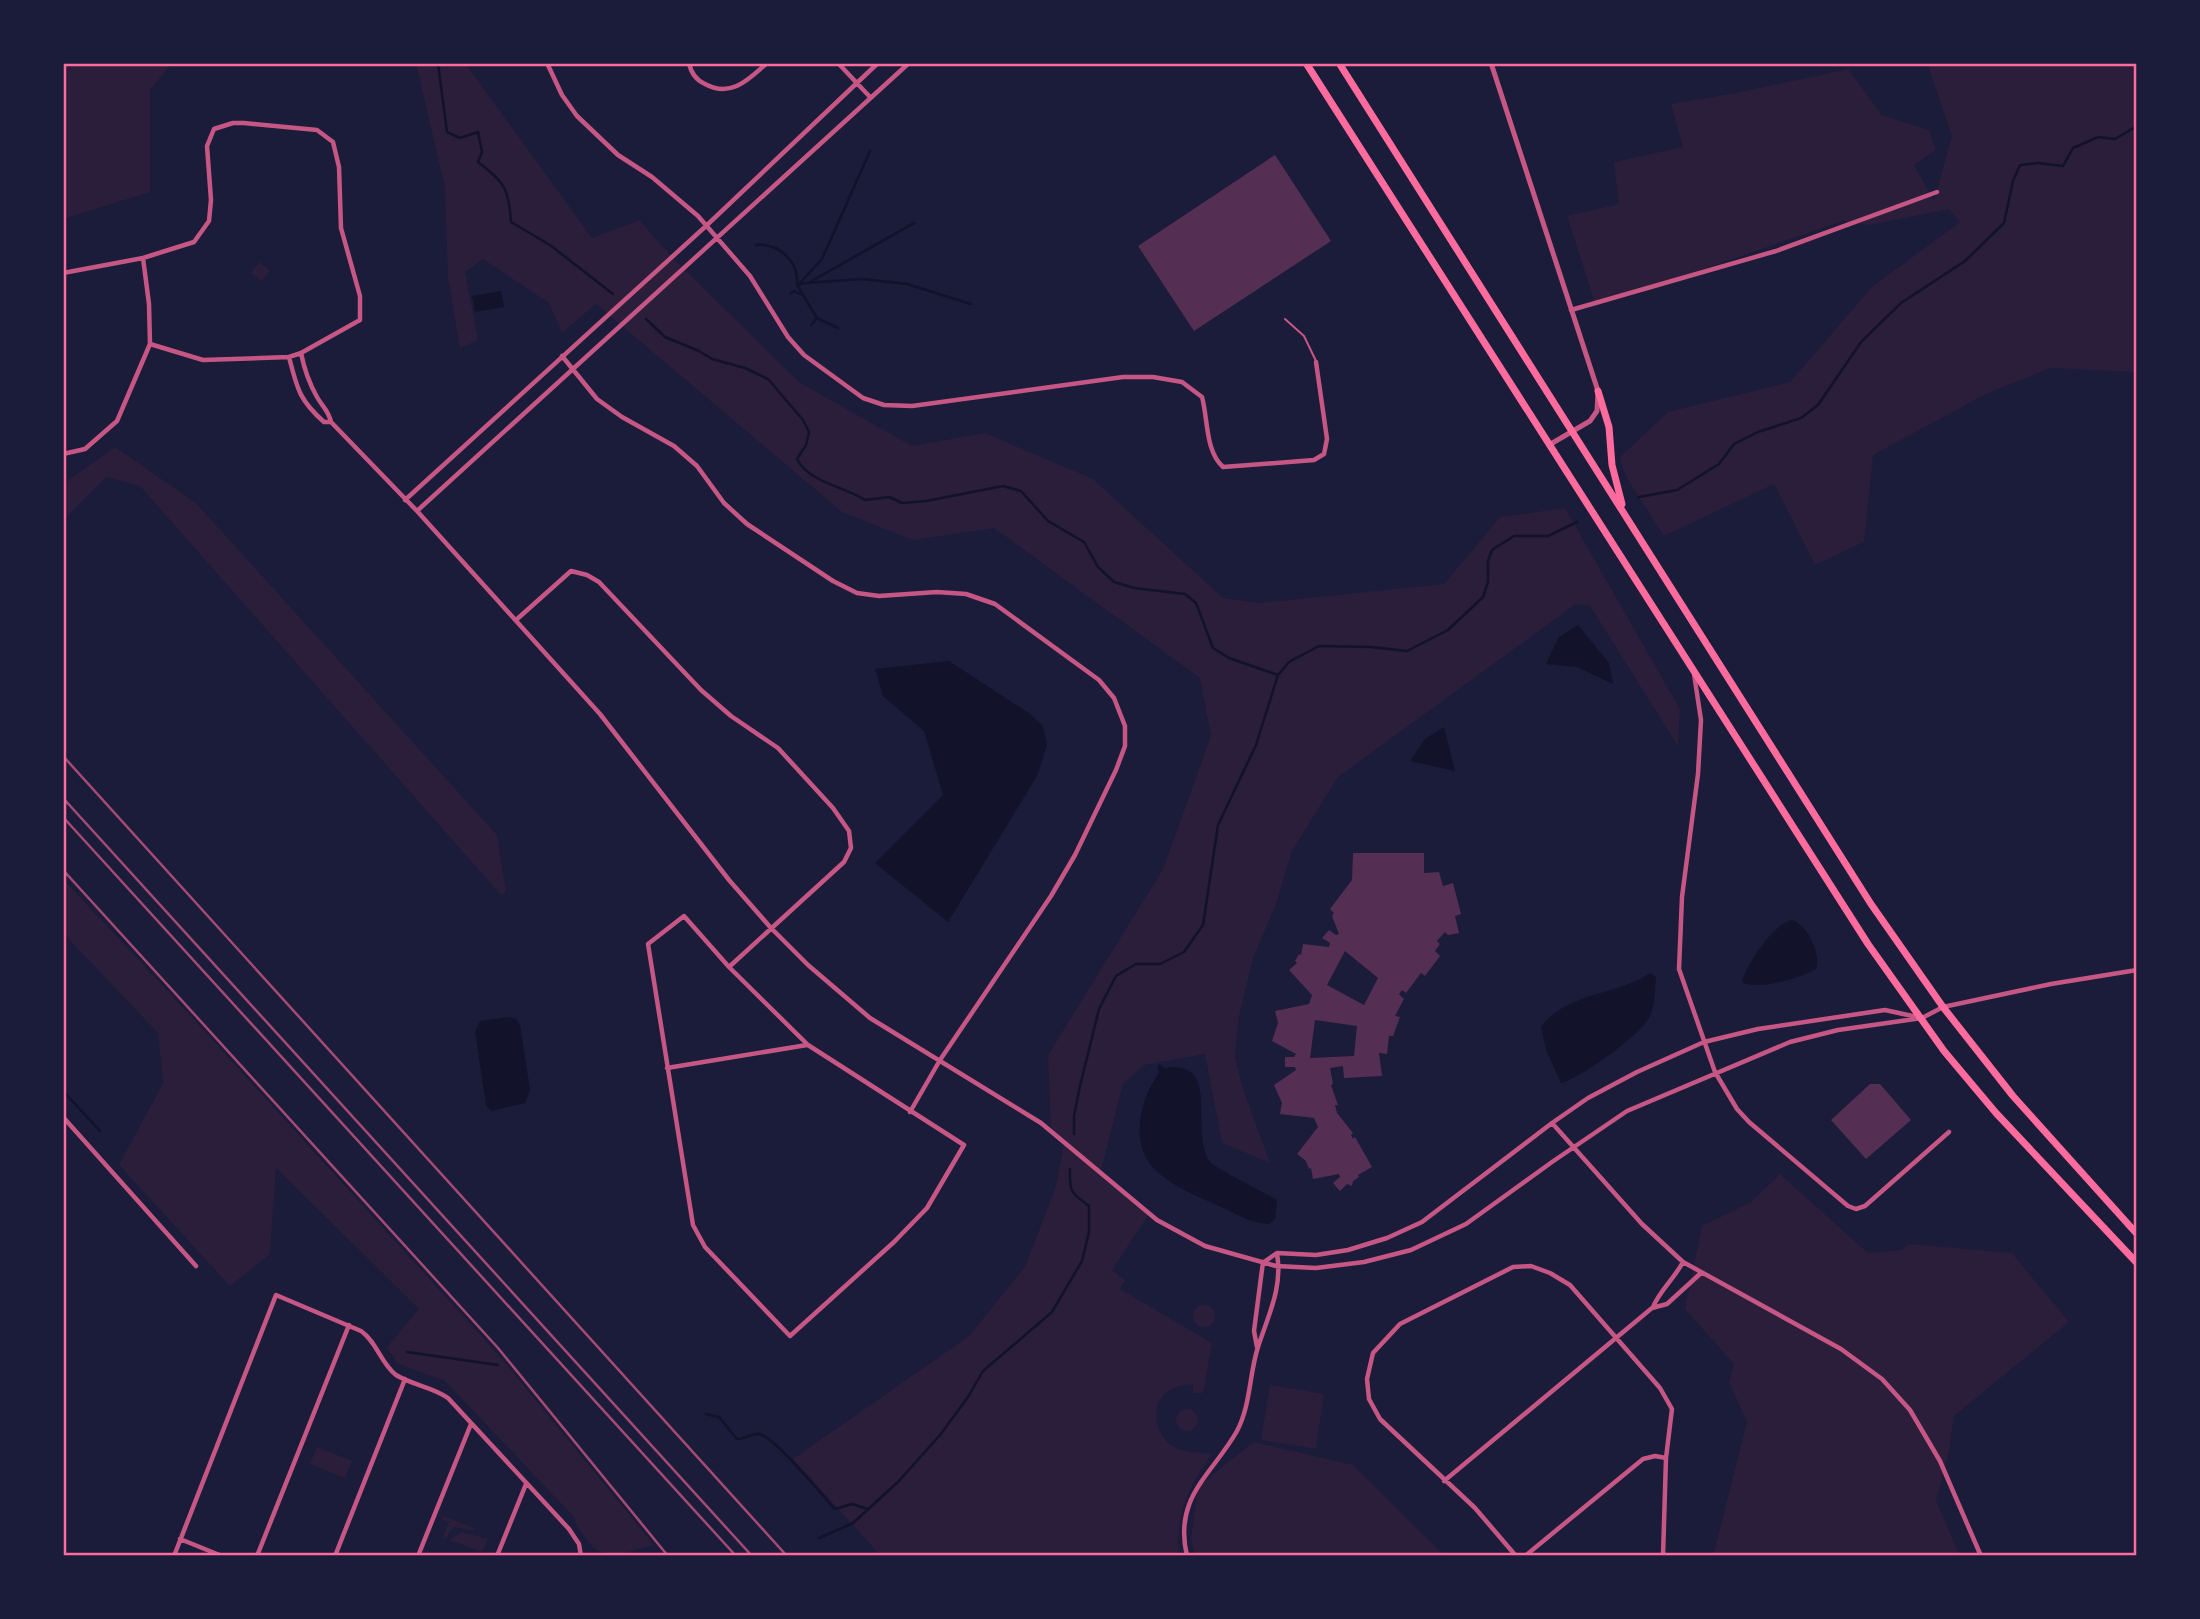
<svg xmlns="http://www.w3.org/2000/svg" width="2200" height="1619" viewBox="0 0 2200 1619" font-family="'IBM Plex Serif',serif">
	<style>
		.green { fill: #2a1e3b }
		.water { fill: #12122b }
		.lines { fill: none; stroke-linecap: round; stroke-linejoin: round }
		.stream { stroke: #12122b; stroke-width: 2.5 }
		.building { fill: #542f53; fill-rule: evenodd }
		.service { stroke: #c65784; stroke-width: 2 }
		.minor { stroke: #c65784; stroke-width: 4.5 }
		.tertiary { stroke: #c65784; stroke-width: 5 }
		.trunk { stroke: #ff6b9d; stroke-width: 7 }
		.rail { stroke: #a44b75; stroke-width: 2.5 }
		.neatline { fill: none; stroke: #ff6b9d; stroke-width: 2.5 }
	</style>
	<rect width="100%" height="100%" fill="#1b1b3a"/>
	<path class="green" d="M63,63H172L150,90V192L63,219Z
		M416,63H465L592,238L639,220L676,261L799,382L912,446L985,433L1093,479L1223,598L1260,603L1444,584L1500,517L1565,508L1680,709L1678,746L1590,606L1576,604L1338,777L1292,851L1276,904L1253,958L1238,1020L1235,1056L1242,1086L1270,1163L1222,1143L1205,1054L1144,1065L1123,1084L1100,1175L1149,1214L1112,1270L1125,1280L1120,1289L1212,1343L1204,1389L1202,1393H1193V1384C1184,1385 1174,1386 1166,1393C1148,1409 1157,1440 1178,1449C1188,1452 1201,1453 1212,1454C1188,1487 1175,1515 1179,1556H881L793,1459L969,1336L1025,1267L1055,1189L1065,1140L1051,1133L1048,1055L1163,869L1211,736L1200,678L994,528L913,540L842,512L596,304L562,333L549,303L483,259L465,272L478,340L460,348L448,279L445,188Z
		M1927,63H2137V372L2051,368L1988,393L1873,455L1864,542L1815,565L1774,484L1664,536L1626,477L1619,458L1668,412L1790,382L1872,287L1960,222L1949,209L1870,225L1843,221L1596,306L1567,216L1619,204L1614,162L1683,147L1671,104L1736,93L1848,69L1882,115L1929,130L1936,150L1914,165L1934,201L1952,136Z
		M259,262L270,270L262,281L251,273Z
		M115,447L196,503L497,835L506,892L501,895L140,486L106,477L63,521V484Z
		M63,879L176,1000L503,1360L654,1545C628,1551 601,1565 585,1537C581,1530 575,1526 575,1518L445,1381L397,1363L387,1347L419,1309L276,1168L270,1254L230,1286L119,1165L163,1083L158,1033L63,933Z
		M1780,1174L1868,1253L1901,1250L1909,1244L2012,1253L2069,1322L1954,1416L1949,1452L1936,1501L1960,1556H1713L1747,1422L1729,1382L1734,1364L1685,1309L1702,1226L1751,1202Z
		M1193 1316a11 11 0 1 1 22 0a11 11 0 1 1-22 0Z
		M1270,1385L1324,1394L1316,1449L1261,1440Z
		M1176 1420a11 11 0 1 1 22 0a11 11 0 1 1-22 0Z
		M1254,1442L1353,1465L1445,1556H1195L1191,1540L1198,1486Z
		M317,1447L352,1461L345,1478L310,1464Z
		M443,1516L474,1528L473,1530L453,1527L446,1538L443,1537L449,1522L442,1519Z
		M462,1532L488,1539L482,1552L449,1540Z"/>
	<path class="water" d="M501,291L504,307L475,312L472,296Z
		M1578,625L1609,663L1613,684L1577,667L1546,664L1559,637Z
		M949,661L1030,714L1043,726L1047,745L1037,776L948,922L875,863L943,795L924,731L883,696L875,669Z
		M1444,727L1455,771L1410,761L1425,739Z
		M1792,920C1808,925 1821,954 1816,969C1801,978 1757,991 1742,982C1747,964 1773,924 1792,920Z
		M1650,973L1656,977C1655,989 1655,1005 1650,1016C1640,1036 1582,1077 1561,1083L1546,1050L1541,1027C1567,992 1616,996 1650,973Z
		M510,1017L516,1019L520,1025L530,1090L525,1103L491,1111L486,1105L475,1031L480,1021Z
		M1159,1064L1164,1068C1224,1059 1187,1130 1211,1163C1214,1167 1267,1194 1277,1200L1275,1219L1269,1224C1250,1223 1237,1214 1219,1206C1197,1196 1166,1184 1150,1164C1130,1138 1142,1096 1159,1073L1157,1066Z"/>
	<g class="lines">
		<path class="stream" d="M438,63L447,132L460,138L478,132L482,152L478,162C504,182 509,188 511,222L550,245L613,294
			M756,245C779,243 799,261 797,285
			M810,282L914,223
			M800,283L822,259L870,151
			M791,293L794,291L800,294
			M817,318L838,328
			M646,319L665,337L699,351L712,359L745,368L768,379L803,420L809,432L806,445L797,459C808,482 845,487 865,500L889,497L902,503L926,501L1003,486L1021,491L1048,521L1084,542L1098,567L1114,582L1134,588L1185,594L1196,603L1213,648L1229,658L1278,675
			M811,325L817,318L797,285L805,283L863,279L907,284L971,304
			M1639,497L1677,490L1719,464L1734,444L1758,432L1801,418L1818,405L1861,342L1901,303L1965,261L2004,223L2013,181L2020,165L2038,163L2063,166L2073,148L2098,137L2115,139L2137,126
			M63,1091L100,1131
			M1074,1134V1116L1080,1086L1099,1009L1116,976L1136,964H1160L1184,952L1203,925L1218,825L1256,745L1278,675L1289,662L1319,646L1371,647L1407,651L1448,630L1483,597L1488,582V561L1492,550L1514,536H1548L1577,522
			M407,1352L498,1365
			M706,1414L719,1417L737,1439C745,1439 752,1433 759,1434C773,1435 823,1496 835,1509L852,1504L868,1509
			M819,1538L853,1523L898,1482L940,1435L968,1397L983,1371L1052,1312L1082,1261L1089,1232V1206C1071,1193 1069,1192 1070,1169"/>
	</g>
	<path class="building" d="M1275,155L1331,241L1194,331L1138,246Z
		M1353,853H1424V873L1439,872L1443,886L1453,883L1461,914L1455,916L1459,933L1448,935L1445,932L1437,941L1440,944L1435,951L1440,956L1425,976L1421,973L1406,993L1402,990L1399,994L1404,999L1395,1016L1400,1017L1393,1036H1389L1387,1054L1379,1053L1382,1076L1344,1078L1343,1066L1330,1068L1333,1084L1331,1085L1338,1105H1335L1337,1113L1353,1133L1351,1135L1353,1139L1355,1137L1372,1167L1358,1175L1359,1177L1353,1181L1352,1186L1347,1184L1340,1191L1333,1183L1340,1177L1339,1174L1313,1179L1311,1168L1309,1169L1306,1161L1297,1154L1318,1127L1314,1118L1280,1114L1282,1103L1274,1085L1296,1070L1295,1067H1285V1057H1294L1296,1054L1272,1041L1278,1023L1275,1011L1309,1004L1312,995L1289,970L1297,963L1295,961L1299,954L1301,955L1303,944L1329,947L1330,943L1322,938L1329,930L1336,935L1339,934L1332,916L1334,913L1330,909L1352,880ZM1345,951L1378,978L1364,1005L1327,985ZM1315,1020L1357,1026L1354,1056L1310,1058Z
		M1870,1084H1880L1911,1120L1866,1159L1831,1120Z"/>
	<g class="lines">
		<path class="service" d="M1285,319L1304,336L1316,361"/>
		<path class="minor" d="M547,63L562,95L577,116L618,155L652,177L698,216L750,276L788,337L804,355L863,398L884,405L912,406L1123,377H1153L1182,382L1202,397C1208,418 1205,451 1223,467L1314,460L1324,454L1327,439L1316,362
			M689,63C691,73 696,80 705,84C731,98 748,80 767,63
			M838,63L870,97
			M63,273L143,258L194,242L209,221L211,200L207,146L214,129L233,123H244L317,130L333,142L339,167L341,228L360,296V320L301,353L289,357L203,360L150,344
			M1571,310L1776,251L1937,192
			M301,353C304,368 309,383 317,397C322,406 329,411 331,422L417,511L600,714L729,880L771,928L808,965L870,1018L1041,1123L1157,1220L1205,1246L1276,1266L1316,1268L1364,1262L1411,1250L1466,1224L1552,1162L1627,1111L1790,1042L1838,1030L1922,1018L1943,1007L2051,984L2137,970
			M562,356L597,399L622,417L674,446L697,466L724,503L747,524L833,581L857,593L879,596L937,592L966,594L995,604L1099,680L1114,698L1125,726V746L1116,770L1075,855L1051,896L940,1060L910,1112
			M289,357C297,388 299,400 324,422H331
			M63,454L85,449L117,421L150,344L149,304L143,258
			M405,500L706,226L878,63
			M417,511L909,63
			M516,620L571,571L587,575L599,582L701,690L731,716L778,748L833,808L849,831L851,848L844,862L729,967
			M1694,674L1701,720L1698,774L1682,897L1679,969L1715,1072L1737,1109L1749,1122L1848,1206L1856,1209L1865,1206L1949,1132
			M684,916L729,967L808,1045L964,1145L927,1208L894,1242L790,1336L705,1247L693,1225L648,944Z
			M667,1068L807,1045
			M63,1117L196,1266
			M1552,1123L1642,1224L1683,1262L1841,1349L1882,1379L1910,1410L1940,1461L1981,1556
			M1264,1262L1277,1253L1316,1255L1348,1250L1387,1238L1422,1222L1552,1123L1588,1098L1637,1072L1704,1042L1758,1029L1885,1010L1917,1017
			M1653,1307C1660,1290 1674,1279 1683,1262
			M1257,1347L1254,1331L1263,1262
			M1444,1481L1652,1308L1667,1304L1701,1273
			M180,1539L222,1556
			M174,1556L276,1295L361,1331C377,1342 381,1364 396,1375C412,1385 433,1387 448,1398L569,1529L579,1544L581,1556
			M257,1556L349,1325
			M335,1556L405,1379
			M418,1556L471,1424
			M497,1556L526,1484
			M1187,1556C1173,1497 1212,1475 1237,1431C1251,1404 1249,1375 1258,1347C1268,1316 1283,1287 1277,1254
			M1516,1556L1475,1508L1380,1419L1369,1399L1367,1379L1373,1353L1400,1324L1513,1267L1531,1266L1550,1273L1570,1285L1660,1388L1672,1409L1666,1458L1663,1556
			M1525,1556L1643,1459L1655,1456L1666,1458"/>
		<path class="tertiary" d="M1491,63L1598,391L1597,411L1590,421L1549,445"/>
		<path class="trunk" d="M1306,63L1868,944L1944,1051L1996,1113L2137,1263
			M1339,63L1871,904L1943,1007L2013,1096L2137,1234
			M1598,391L1609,427L1612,465L1622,504"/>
		<path class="rail" d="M63,756L787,1556
			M63,798L752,1556
			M63,817L736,1556
			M63,870L498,1348L668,1556"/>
	</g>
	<rect width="2200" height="1619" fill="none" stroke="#1b1b3a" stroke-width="130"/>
	<rect x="65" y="65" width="2070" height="1489" class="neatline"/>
</svg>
